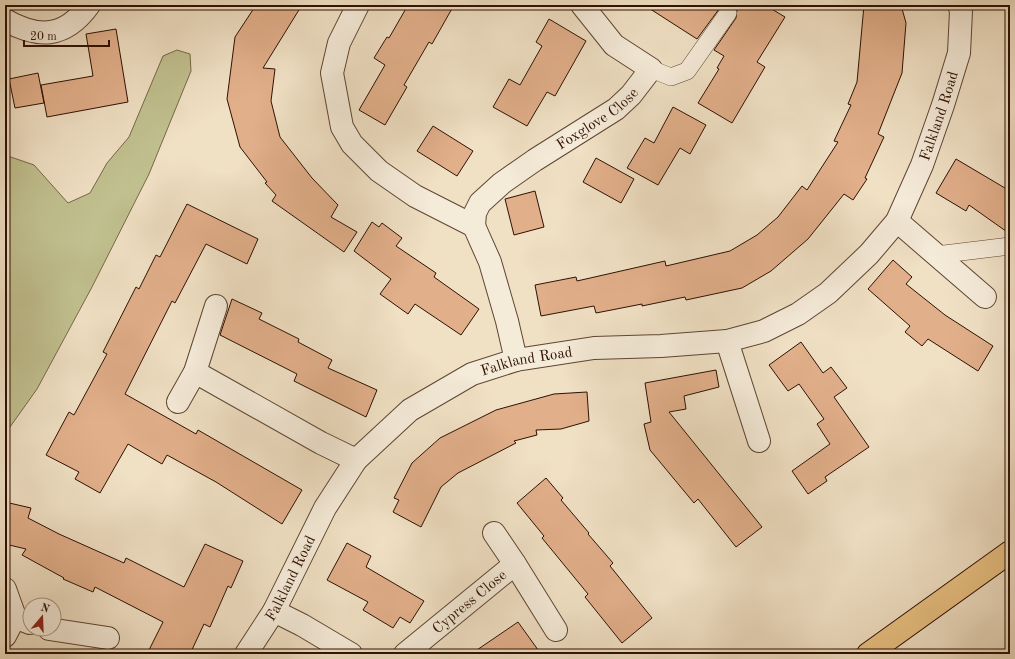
<svg xmlns="http://www.w3.org/2000/svg" width="1015" height="659" viewBox="0 0 1015 659" font-family="'Old Standard TT',serif">
	<style>
		.green { fill: #c1c08f; stroke: #776849 }
		.building { fill: #e1af8a; stroke: #2d1103 }
		.lines { fill: none; stroke-linecap: round; stroke-linejoin: round }
		.service-casing { stroke: #5e4533; stroke-width: 18 }
		.minor-casing { stroke: #5e4533; stroke-width: 24 }
		.trunk-casing { stroke: #2d1103; stroke-width: 24 }
		.service { stroke: #f5ebd9; stroke-width: 17 }
		.minor { stroke: #f5ebd9; stroke-width: 22 }
		.trunk { stroke: #e8c082; stroke-width: 22 }
		.labels { text-anchor: middle; stroke-width: 3; stroke-linejoin: round; paint-order: stroke }
		.street-label { font-size: 15px; fill: #2d1103; stroke: #f5ebd9 }
	</style>
	<rect width="100%" height="100%" fill="#f0e0c4"/>
	<filter id="stains"><feTurbulence type="fractalNoise" baseFrequency=".005" numOctaves="4"/><feColorMatrix values="0 0 0 0 .2 0 0 0 0 .09 0 0 0 0 .02 0 0 0 .5 -.17"/></filter>
	<radialGradient id="worn" r=".72"><stop offset=".6" stop-color="#630" stop-opacity="0"/><stop offset="1" stop-color="#630" stop-opacity=".3"/></radialGradient>
	<path class="green" d="M177,50L190,54L191,71L149,174L92,287L37,389L5,434V155L34,165L68,203L90,193L107,163L129,137L163,56Z"/>
	<path class="building" d="M256,5H302L263,68L275,69L271,101L280,137L312,178L338,205L331,217L357,232L344,252L272,201L276,195L265,183L267,182L240,147L227,99L235,37Z
		M408,5H454L432,44L429,42L404,85L407,87L385,125L359,110L385,65L374,58L387,37L389,38Z
		M644,5H722L697,39Z
		M734,5H765L785,17L757,62L765,67L732,123L698,103L719,69L717,68L724,56L714,50L736,18L737,9Z
		M864,5H901L906,23L902,73L878,134L884,137L865,178L867,179L853,200L844,194L808,239L771,271L742,288L686,300L685,297L642,306V304L596,313L594,306L541,316L535,285L576,277L577,281L665,261L666,266L730,251L757,235L778,217L802,186L807,190L838,142L834,141L851,105L848,104L857,82Z
		M549,19L586,41L555,96L547,92L527,126L493,107L509,79L520,85L542,46L536,42Z
		M116,29L128,102L47,117L41,85L93,76L86,34Z
		M38,73L44,103L15,108L9,79Z
		M673,107L706,125L690,154L680,148L658,185L627,168L645,138L654,143Z
		M433,126L473,151L457,176L417,151Z
		M596,158L634,179L621,203L583,182Z
		M956,159L1010,191V234L969,205L966,211L936,193Z
		M535,191L544,227L514,235L505,199Z
		M187,204L258,239L247,264L206,244L175,303L172,301L125,394L196,434L198,430L302,490L282,524L216,482L167,455L162,464L128,444L100,493L75,479L79,472L46,455L69,412L74,415L107,354L103,352L136,287L139,289L156,255L160,257Z
		M372,222L379,227L382,223L402,238L396,246L436,273L434,277L479,309L461,335L415,304L408,314L380,294L391,279L354,251Z
		M893,260L912,277L906,284L945,315L993,346L978,371L928,339L922,346L905,332L910,326L868,289Z
		M232,299L262,313L259,319L299,339L298,342L332,360L328,368L377,390L366,417L294,381L297,374L220,335Z
		M801,342L823,373L831,367L847,388L834,397L869,447L825,477L827,481L808,494L792,471L830,444L817,424L824,419L799,384L788,391L769,365Z
		M716,370L719,387L684,396L686,409L669,412L762,527L736,547L698,499L694,503L650,450L644,424L651,422L645,383Z
		M587,392L589,421L561,429L536,430L537,435L514,441L516,443L458,473L441,487L421,527L393,512L399,500L394,498L412,463L440,438L496,410L554,394Z
		M546,478L563,498L561,500L589,533L588,534L613,563L610,566L652,618L622,643L585,597L588,594L542,538L544,536L517,503Z
		M5,502L31,508L28,518L59,534L124,563L126,558L184,587L205,544L243,561L231,588L228,586L210,627L204,624L190,654H147L163,622L95,587L93,592L63,579L64,578L22,555L26,549L5,544Z
		M347,543L371,556L366,567L424,601L410,623L400,617L393,628L363,610L368,602L327,580Z
		M518,622L541,654H471Z"/>
	<g class="lines">
		<g class="service-casing">
			<path id="service" d="M651,69L671,77L687,71L728,13
				M936,255L1010,246"/>
		</g>
		<g class="minor-casing">
			<g id="minor">
				<path d="M358,5L339,43L332,73L342,127L352,144L379,171L415,196L474,226L490,262L507,321L516,360"/>
				<path d="M5,20C39,39 65,38 89,5"/>
				<path d="M897,221L985,297"/>
				<path id="s1" d="M474,226L475,213L480,203L502,183L535,160L616,109L631,95L651,69L614,45L582,5"/>
				<path d="M727,341L759,441"/>
				<path d="M195,372L321,443L356,460"/>
				<path d="M178,402L195,372L216,306"/>
				<path d="M494,533L515,564L556,630"/>
				<path d="M5,589L15,617L30,623"/>
				<path d="M274,611L302,625L351,654"/>
				<path d="M49,629L108,638"/>
				<path d="M5,636L15,617"/>
				<path id="s2" d="M246,654L274,611L325,508L356,460L410,410L472,374L516,360L594,348L661,346L727,341L764,331L798,314L828,293L869,254L897,221L922,165L943,105L959,53L961,11L959,5"/>
				<path id="s3" d="M405,654L515,564"/>
			</g>
		</g>
		<g class="trunk-casing">
			<path id="trunk" d="M868,654L1010,552"/>
		</g>
		<use href="#service" class="service"/>
		<use href="#minor" class="minor"/>
		<use href="#trunk" class="trunk"/>
	</g>
	<g class="labels">
		<g class="street-label">
			<text dy="5" stroke="none"><textPath href="#s2" startOffset="953">Falkland Road</textPath></text>
			<text dy="5" stroke="none"><textPath href="#s1" startOffset="169">Foxglove Close</textPath></text>
			<text dy="5" stroke="none"><textPath href="#s2" startOffset="425">Falkland Road</textPath></text>
			<text dy="5" stroke="none"><textPath href="#s2" startOffset="88">Falkland Road</textPath></text>
			<text dy="5" stroke="none"><textPath href="#s3" startOffset="83">Cypress Close</textPath></text>
		</g>
	</g>
	<rect width="1015" height="659" fill="none" stroke="#f0e0c4" stroke-width="20"/>
	<rect x="6" y="6" width="1003" height="647" fill="none" stroke="#2d1103" stroke-width="2"/>
	<rect x="10" y="10" width="995" height="639" fill="none" stroke="#2d1103"/>
	<g transform="translate(42 617) rotate(19)"><circle r="19" fill="#f5ebd9" stroke="#a59483"/>
	<path d="M0-3L7 15L0 10L-7 15Z" fill="#8f2418"/>
	<text y="-6" font-size="11" font-weight="bold" text-anchor="middle" fill="#2d1103">N</text>
	</g>
	<path d="M24 40v6h85v-6" fill="none" stroke="#2d1103" stroke-width="2"/>
	<text x="30" y="40" font-size="12" fill="#2d1103" stroke="#f5ebd9" stroke-width="3" paint-order="stroke">20 m</text>
	<rect width="100%" height="100%" filter="url(#stains)"/>
	<rect width="100%" height="100%" fill="url(#worn)"/>
</svg>
